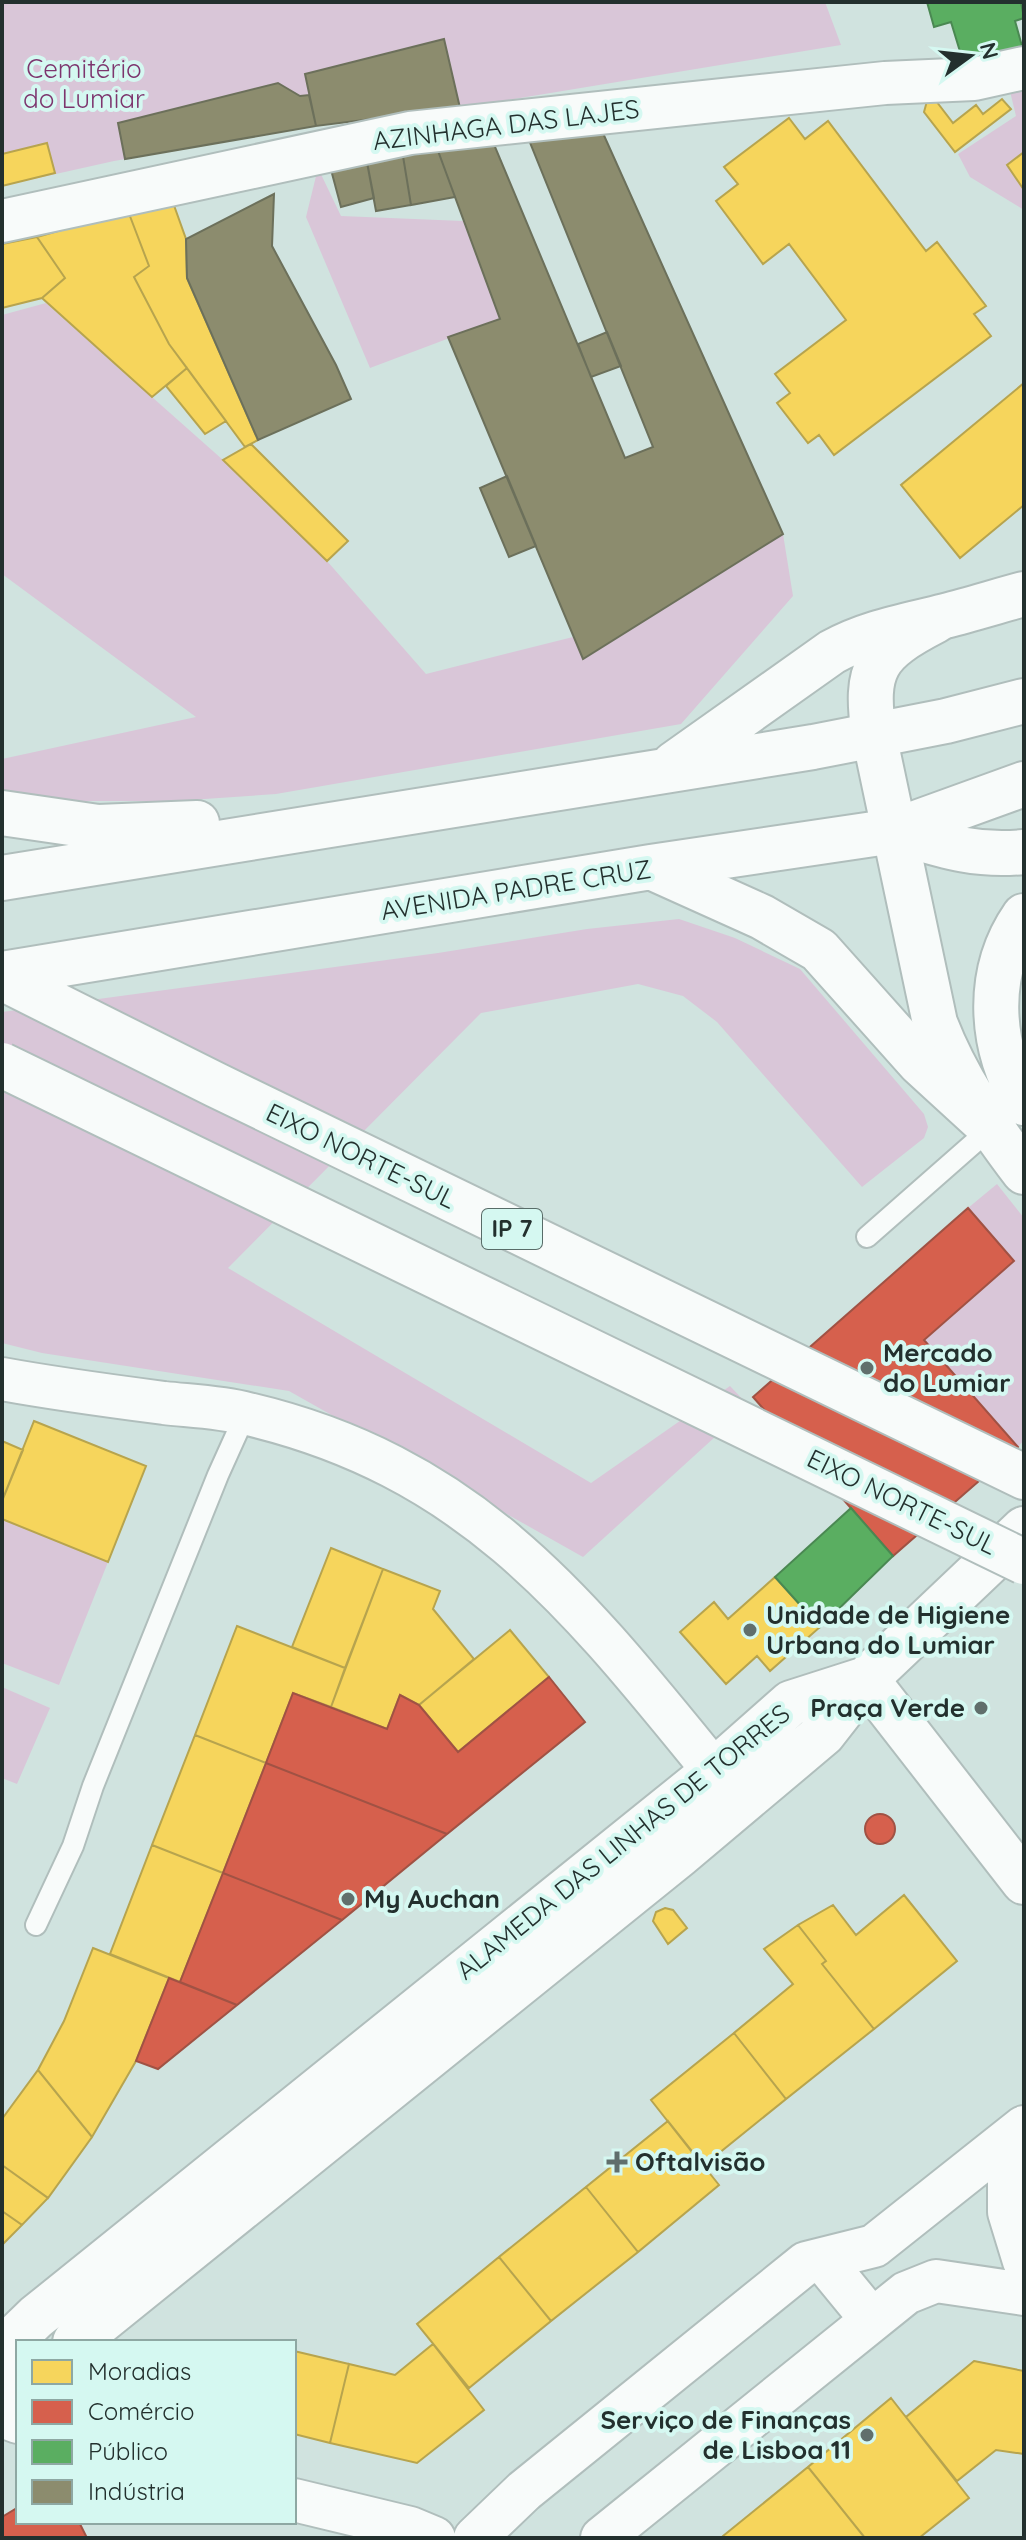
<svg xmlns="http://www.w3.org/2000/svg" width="1026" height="2540" viewBox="0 0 1026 2540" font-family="Quicksand,sans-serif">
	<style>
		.green { fill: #d9c6d8 }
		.homes { fill: #f6d55c; stroke: #b7a44e; stroke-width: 2 }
		.shops { fill: #d6604d; stroke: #a05244; stroke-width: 2 }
		.public { fill: #5aae61; stroke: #4a8852; stroke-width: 2 }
		.industry { fill: #8c8c6e; stroke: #6c705b; stroke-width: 2 }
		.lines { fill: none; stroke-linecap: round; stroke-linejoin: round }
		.service-casing { stroke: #b0bebc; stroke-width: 24 }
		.minor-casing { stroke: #b0bebc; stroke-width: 46 }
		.tertiary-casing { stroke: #b0bebc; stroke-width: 48 }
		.secondary-casing { stroke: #b0bebc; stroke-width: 48 }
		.trunk-casing { stroke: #b0bebc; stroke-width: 48 }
		.service { stroke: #f8fbfa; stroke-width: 20 }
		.minor { stroke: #f8fbfa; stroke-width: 42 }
		.tertiary { stroke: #f8fbfa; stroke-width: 44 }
		.secondary { stroke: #f8fbfa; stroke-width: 44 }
		.trunk { stroke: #f8fbfa; stroke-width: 44 }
		.trunk-bridge-casing { stroke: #b0bebc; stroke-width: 48; stroke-linecap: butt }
		.trunk-bridge { stroke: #f8fbfa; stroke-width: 44 }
		.poi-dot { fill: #606f6c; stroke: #d5f8f1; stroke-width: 3 }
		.labels { text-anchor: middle; stroke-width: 8; stroke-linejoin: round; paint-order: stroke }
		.shield { fill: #d5f8f1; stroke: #586c68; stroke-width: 2 }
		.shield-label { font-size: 24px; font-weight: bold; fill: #23302e }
		.park-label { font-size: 26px; fill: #7d356e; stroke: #d5f8f1 }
		.street-label { font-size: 26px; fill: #23302e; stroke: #d5f8f1 }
		.poi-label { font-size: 26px; font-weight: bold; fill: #23302e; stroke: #d5f8f1; text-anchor: start }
	</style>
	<rect width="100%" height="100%" fill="#d0e3df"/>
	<path class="green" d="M2,2H825L841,45L460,108L316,126L114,161L2,186Z
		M1024,80V210L970,177L958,154L1016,116L1008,83Z
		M318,168L341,216L463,221L500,319L370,368L306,217Z
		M46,303L223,460L327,561L426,674L573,637L583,659L783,534L793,596L681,724L276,794L175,801H71L2,791V759L196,717L2,574V315Z
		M679,919L735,938L800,969L924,1114L928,1127L924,1138L862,1187L717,1022L683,996L638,984L481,1013L228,1268L591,1483L730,1386L749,1406L583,1557L289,1391L42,1353L2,1343V1012L438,953L587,929Z
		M997,1184L1024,1218V1440L1018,1447L924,1340L968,1208Z
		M2,1519L108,1562L59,1685L2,1663Z
		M2,1687L50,1708L17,1784L2,1778Z"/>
	<path class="homes" d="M933,97L953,123L976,105L983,114L1002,99L1011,109L955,152L924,112L927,101Z
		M789,118L805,139L828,121L926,251L937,242L986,306L974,314L991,336L834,455L819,435L808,443L777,403L790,393L775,374L846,320L789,244L763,264L716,201L738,184L724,167Z
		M47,143L55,173L2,186V154Z
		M1024,152V190L1007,165Z
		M171,197L186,239L187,278L258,440L245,447L169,344L134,277L149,266L128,211Z
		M128,211L149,266L134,277L169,344L187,368L152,397L42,298L65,278L37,237Z
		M37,237L65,278L42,298L2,308V244Z
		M187,368L226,421L205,434L166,386Z
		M1024,383V505L960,558L901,485Z
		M251,444L348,541L327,561L223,460Z
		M34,1421L146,1466L108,1562L2,1519V1501Z
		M2,1441L23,1450L2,1501Z
		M331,1548L383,1569L345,1668L292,1647Z
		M383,1569L440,1591L433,1609L474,1659L419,1705L400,1695L387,1729L331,1707Z
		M775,1577L820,1627L770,1671L757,1656L726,1684L680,1632L714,1602L728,1619Z
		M237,1626L345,1668L331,1707L293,1693L266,1763L195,1735Z
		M510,1630L549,1677L458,1752L419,1705Z
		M195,1735L266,1763L223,1873L152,1845Z
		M152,1845L223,1873L180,1982L110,1954Z
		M904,1895L957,1961L874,2029L822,1964L826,1961L798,1925L833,1905L856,1935Z
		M665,1908L673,1910L687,1928L668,1944L653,1921L656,1912Z
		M798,1925L826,1961L822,1964L874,2029L786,2099L734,2033L793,1984L764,1949Z
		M93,1948L169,1978L136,2061L92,2137L38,2070L64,2021Z
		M734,2033L786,2099L703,2166L651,2100Z
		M38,2070L92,2137L48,2198L2,2165V2119Z
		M668,2121L719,2185L638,2252L586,2187Z
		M2,2165L48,2198L22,2225L2,2211Z
		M586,2187L638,2252L551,2321L499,2257Z
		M2,2211L22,2225L2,2245Z
		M499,2257L551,2321L469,2388L417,2324Z
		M433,2344L484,2410L417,2463L330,2443L349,2364L395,2375Z
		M294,2351L349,2364L330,2443L294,2434Z
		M974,2361L1024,2371V2454L996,2450L957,2481L906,2417Z
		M891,2398L969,2498L919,2538H865L808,2467Z
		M808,2467L865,2538H724L723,2536Z"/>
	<path class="shops" d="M968,1208L1014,1261L924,1340L1018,1447L893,1556L753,1397Z
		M549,1677L585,1722L447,1834L266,1763L293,1693L387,1729L400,1695L419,1705L458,1752Z
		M266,1763L447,1834L342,1920L223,1873Z
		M865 1829a15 15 0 1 1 30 0a15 15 0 1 1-30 0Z
		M223,1873L342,1920L237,2005L180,1982Z
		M169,1978L237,2005L158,2069L136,2061Z
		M17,2508L18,2522H79L87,2538H2V2517Z"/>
	<path class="public" d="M927,2H1021L1024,18L1015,21L1022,46L987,57L985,51L962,58L951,22L934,27Z
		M851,1508L893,1556L820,1627L775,1577Z"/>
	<path class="industry" d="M444,39L460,108L316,126L305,74Z
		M278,83L300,96L309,95L316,126L125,159L118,123Z
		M602,131L783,534L583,659L448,337L500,319L437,148L493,142L625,458L653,447L529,140Z
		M437,148L455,197L411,205L402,150Z
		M402,150L411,205L376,211L366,157Z
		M366,157L374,198L341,207L330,166Z
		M274,194L272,246L336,365L351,399L258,440L187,278L186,239Z
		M607,332L621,366L591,377L578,344Z
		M507,476L536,546L509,557L480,488Z"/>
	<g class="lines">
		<g class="service-casing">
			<path id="service" d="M867,1237L991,1128
				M36,1925L73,1846L93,1786L218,1475L246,1413"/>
		</g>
		<g class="minor-casing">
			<path id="minor" d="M2,221L410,133L885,83L974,79L1024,68
				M2,1379C56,1389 110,1396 164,1403C192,1406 221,1407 248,1414C472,1467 577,1603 714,1771
				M1009,2139V2212L1024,2261
				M822,2259L872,2320
				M2,2416L18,2422
				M294,2500L410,2528L434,2538
				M475,2538L524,2491L806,2263L874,2246L1024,2127
				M602,2538L906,2293L936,2281L1024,2294"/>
		</g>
		<g class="tertiary-casing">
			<path id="tertiary" d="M866,1679L1024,1882"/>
		</g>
		<g class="secondary-casing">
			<path id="secondary" d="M935,621C875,652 864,668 874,735L935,1023C956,1078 989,1126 1024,1172
				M1024,916C985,972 989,1046 1024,1103
				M75,2342L679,1855L823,1734L866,1679L1024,1529
				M2,2350L36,2317L714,1771L791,1703L866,1679
				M2,2401L18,2388"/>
		</g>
		<g class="trunk-casing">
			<path id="trunk" d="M674,764L832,652C868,632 906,626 945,616C972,609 998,601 1024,594
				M2,813L98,827L197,823
				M894,831C941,845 974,857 1024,852
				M651,867L762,917L819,950L920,1063L991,1128
				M2,878L813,747L946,721L1024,701
				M2,974L651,867L894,831L1024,784
				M2,978L216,1085L1024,1477"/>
		</g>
		<use href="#service" class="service"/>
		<use href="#minor" class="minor"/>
		<use href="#tertiary" class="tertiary"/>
		<use href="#secondary" class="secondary"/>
		<use href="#trunk" class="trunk"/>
		<g class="trunk-bridge-casing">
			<path id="trunk-bridge" d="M2,1065L1024,1562"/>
		</g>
		<use href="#trunk-bridge" class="trunk-bridge"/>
	</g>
	<g class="poi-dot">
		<circle cx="867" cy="1368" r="8"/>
		<circle cx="750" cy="1630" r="8"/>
		<circle cx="981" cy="1708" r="8"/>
		<circle cx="348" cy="1899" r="8"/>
		<path d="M613 2150h8v8h8v8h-8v8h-8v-8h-8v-8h8z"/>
		<circle cx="867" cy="2435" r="8"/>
	</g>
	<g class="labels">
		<rect class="shield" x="482" y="1209" width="60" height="40" rx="6"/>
		<g class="shield-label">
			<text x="512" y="1237">IP 7</text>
		</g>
		<g class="park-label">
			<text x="84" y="78">Cemitério<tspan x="84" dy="30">do Lumiar</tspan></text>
		</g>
		<g class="street-label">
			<text transform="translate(506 125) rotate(-7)" y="9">AZINHAGA DAS LAJES</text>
			<text transform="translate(516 890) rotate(-9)" y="9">AVENIDA PADRE CRUZ</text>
			<text transform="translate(361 1156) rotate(26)" y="9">EIXO NORTE-SUL</text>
			<text transform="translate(902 1502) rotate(26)" y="9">EIXO NORTE-SUL</text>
			<text transform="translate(623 1842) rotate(-39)" y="9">ALAMEDA DAS LINHAS DE TORRES</text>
		</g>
		<g class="poi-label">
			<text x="883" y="1362">Mercado<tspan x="883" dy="30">do Lumiar</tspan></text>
			<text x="766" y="1624">Unidade de Higiene<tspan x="766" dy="30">Urbana do Lumiar</tspan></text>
			<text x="965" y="1717" text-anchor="end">Praça Verde</text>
			<text x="364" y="1908">My Auchan</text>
			<text x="635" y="2171">Oftalvisão</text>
			<text x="851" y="2429" text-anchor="end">Serviço de Finanças<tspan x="851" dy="30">de Lisboa 11</tspan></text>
		</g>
	</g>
	<rect width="1026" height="2540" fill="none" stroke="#23302e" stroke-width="8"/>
	<rect x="16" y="2340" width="280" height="184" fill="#d5f8f1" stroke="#8ea8a3" stroke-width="2"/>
	<rect x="32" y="2360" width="40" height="24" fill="#f6d55c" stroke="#8ea8a3" stroke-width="2"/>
	<text x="88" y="2380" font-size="24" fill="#23302e">Moradias</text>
	<rect x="32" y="2400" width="40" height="24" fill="#d6604d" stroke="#8ea8a3" stroke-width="2"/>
	<text x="88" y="2420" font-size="24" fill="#23302e">Comércio</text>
	<rect x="32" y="2440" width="40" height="24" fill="#5aae61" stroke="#8ea8a3" stroke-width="2"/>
	<text x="88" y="2460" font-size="24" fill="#23302e">Público</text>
	<rect x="32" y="2480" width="40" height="24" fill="#8c8c6e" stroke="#8ea8a3" stroke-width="2"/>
	<text x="88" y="2500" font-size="24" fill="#23302e">Indústria</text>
	<g transform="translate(970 56) rotate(75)" stroke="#d5f8f1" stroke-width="6" paint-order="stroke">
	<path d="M0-6L14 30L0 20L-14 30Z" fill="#23302e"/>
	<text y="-12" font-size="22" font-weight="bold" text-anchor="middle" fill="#23302e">N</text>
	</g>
</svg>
